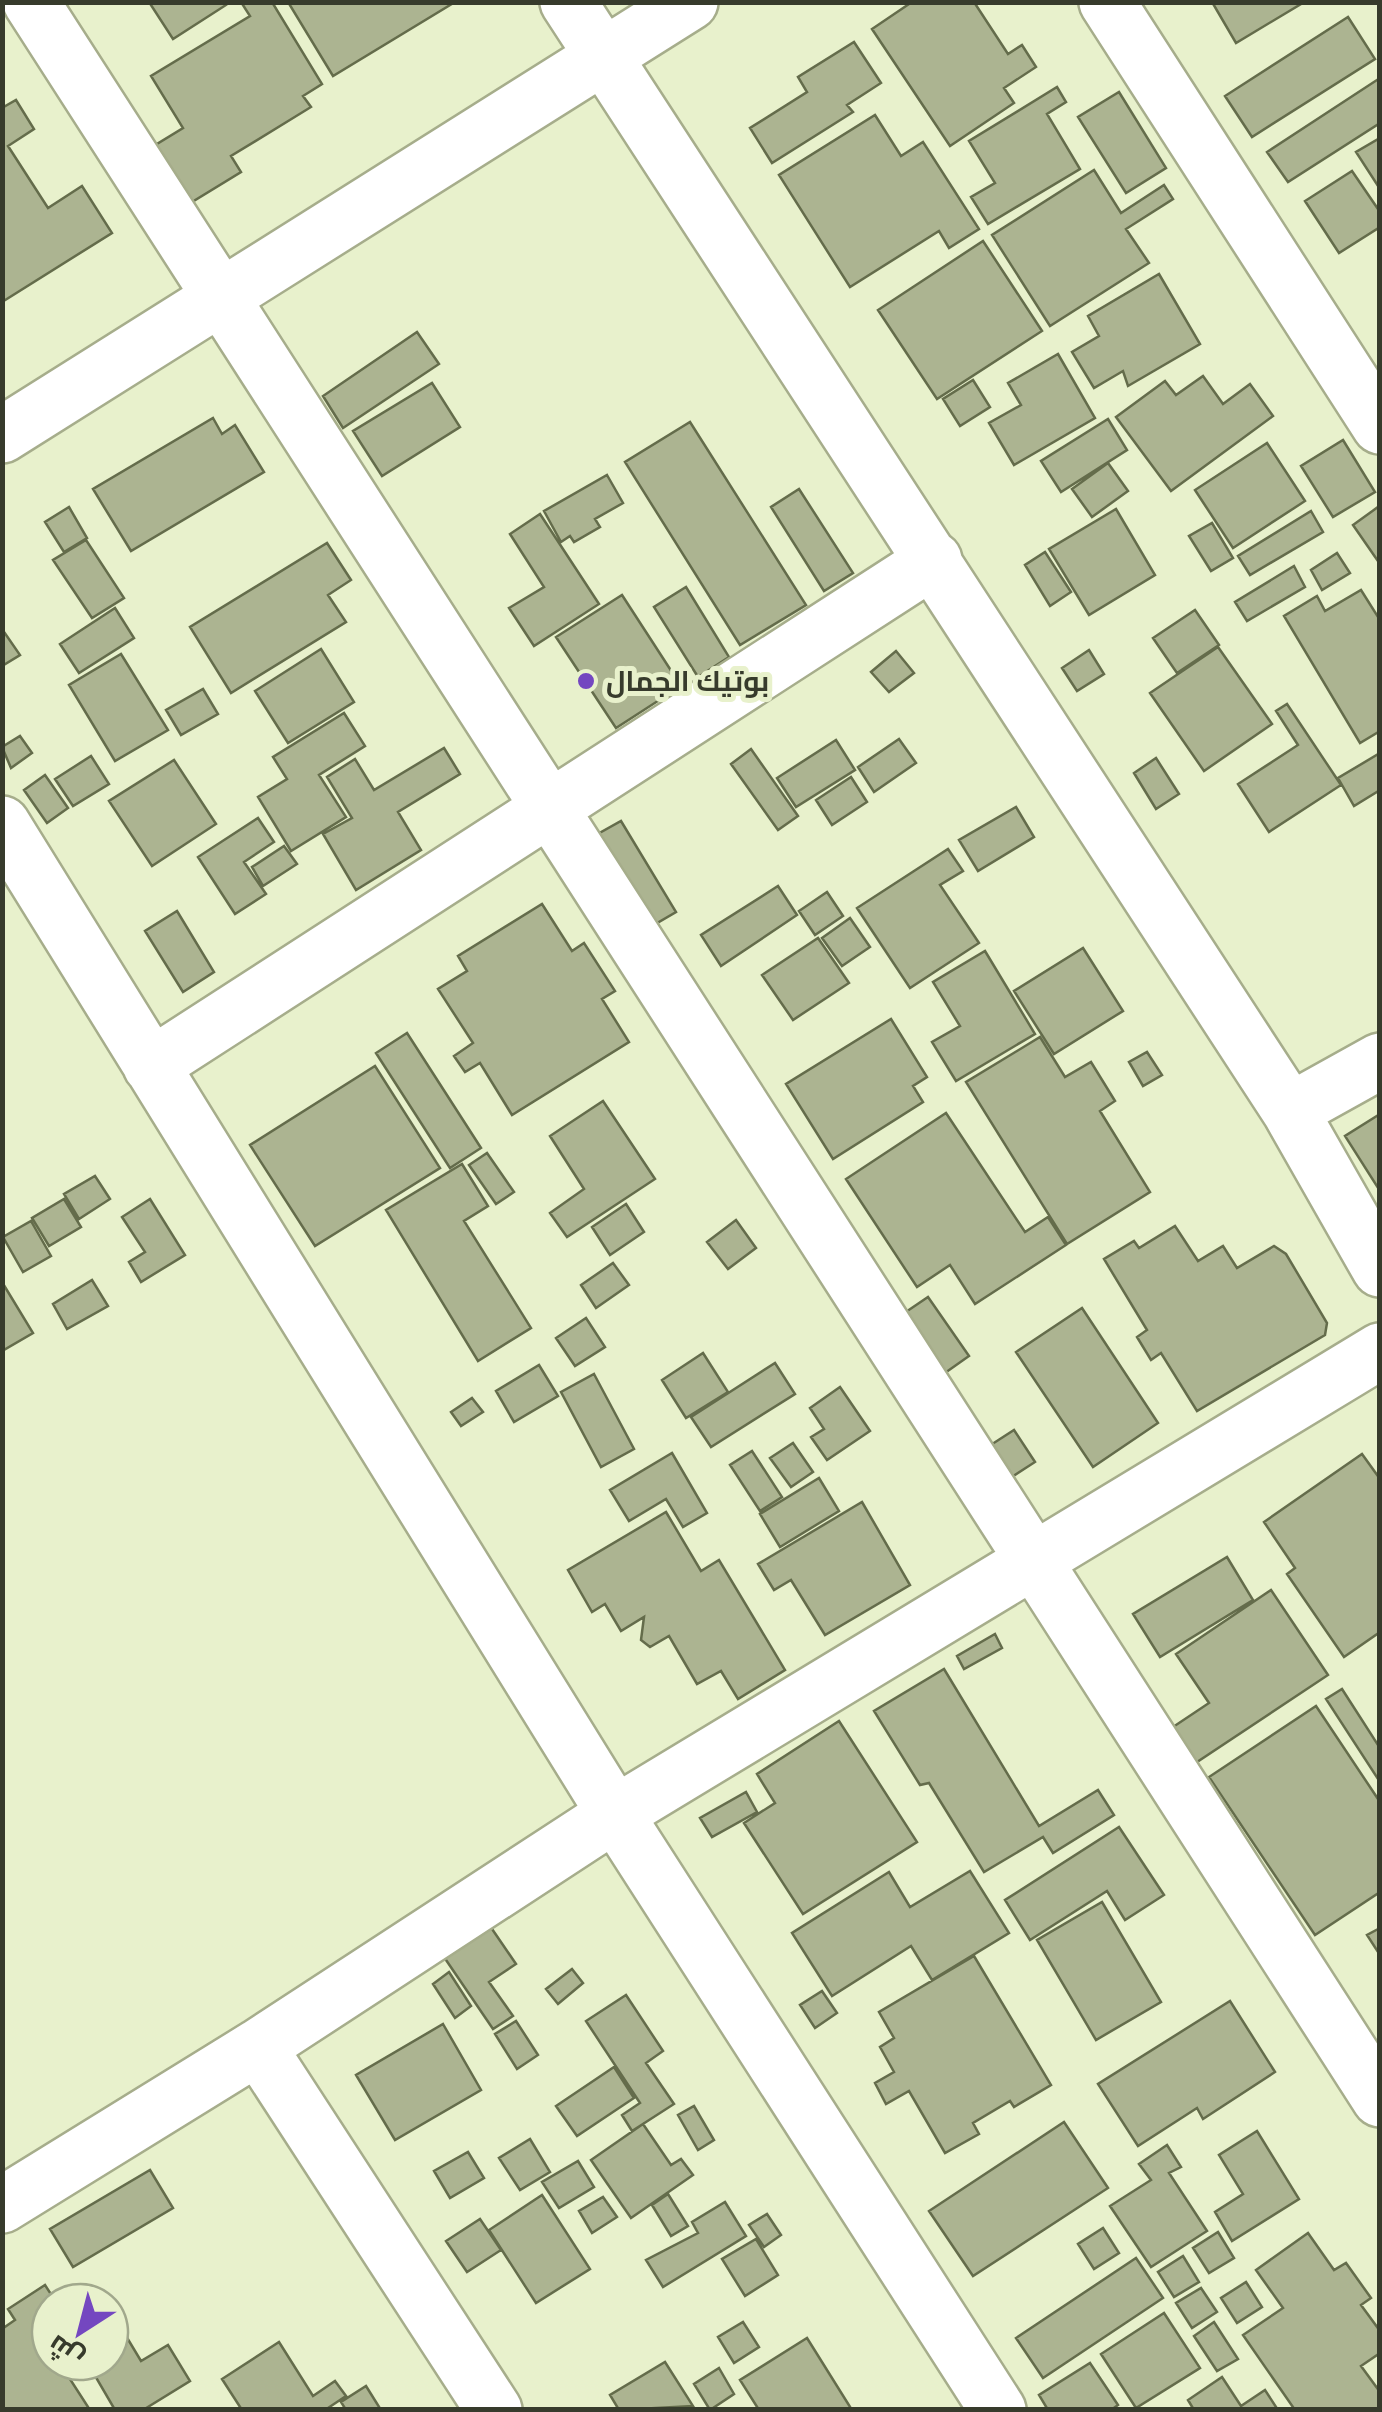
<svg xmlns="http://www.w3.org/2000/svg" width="1382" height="2412" viewBox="0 0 1382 2412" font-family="Roboto,Cairo,sans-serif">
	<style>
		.building { fill: #acb491; stroke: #646c4b; stroke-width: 2.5 }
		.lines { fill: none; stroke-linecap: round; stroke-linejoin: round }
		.minor-casing { stroke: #a6ad8b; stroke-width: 60 }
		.minor { stroke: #fff; stroke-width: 55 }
		.poi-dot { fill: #7447c0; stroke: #e8f1cc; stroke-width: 4 }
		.labels { text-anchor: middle; stroke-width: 10; stroke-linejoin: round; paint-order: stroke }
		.poi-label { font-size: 28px; font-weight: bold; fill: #373b2c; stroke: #e8f1cc; text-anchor: start }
	</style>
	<rect width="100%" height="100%" fill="#e8f1cc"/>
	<path class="building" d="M149,2H224L226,5L173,39Z
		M241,2H272L322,84L303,96L311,107L231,156L241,172L192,202L180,183L162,194L139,155L183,128L151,76L250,16Z
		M288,2H455L333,76Z
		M912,2H974L1008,54L1022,45L1036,67L1004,88L1014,103L950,146L872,29Z
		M1212,2H1300L1301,4L1236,43Z
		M1348,17L1375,59L1252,137L1225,96Z
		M854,42L881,83L847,105L853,112L772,163L750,128L807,92L798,77Z
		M1380,78V123L1288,182L1267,152Z
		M1057,87L1066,102L1047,114L1080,169L988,224L971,197L995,183L969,141Z
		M1119,92L1166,168L1126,193L1078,117Z
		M16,100L34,129L8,146L48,208L82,186L112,233L2,302V108Z
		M875,115L901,156L923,142L979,229L949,248L939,231L850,287L779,175Z
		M1380,138V189L1356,152Z
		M1094,170L1121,213L1164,185L1173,199L1126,229L1149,263L1050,326L992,235Z
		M1352,171L1380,212V227L1339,253L1305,201Z
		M983,241L1042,331L937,399L878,310Z
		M1159,274L1200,344L1128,386L1123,371L1094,388L1072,352L1099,336L1088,316Z
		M417,332L439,364L343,428L323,396Z
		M1058,354L1095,418L1014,465L989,423L1021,405L1008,383Z
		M1203,376L1223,404L1250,384L1273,416L1171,491L1116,417L1165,381L1176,395Z
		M973,380L990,407L960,426L943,399Z
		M432,383L460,427L382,476L353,431Z
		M213,418L222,434L235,425L264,472L131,551L93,489Z
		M1108,419L1127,450L1061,492L1041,461Z
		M690,422L806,605L740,645L625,462Z
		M1343,440L1375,492L1333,517L1301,466Z
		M1267,443L1305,501L1233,548L1195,490Z
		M1108,463L1128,491L1092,517L1072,489Z
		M607,475L623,503L595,519L600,527L574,542L570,536L561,542L544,511Z
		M799,489L853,573L824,591L771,507Z
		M69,507L87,538L64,552L45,522Z
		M1378,507L1380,509V564L1353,525Z
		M1116,509L1155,575L1089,615L1049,549Z
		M1311,511L1323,532L1250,575L1238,556Z
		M540,514L599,604L534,646L509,608L544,587L510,534Z
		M1212,523L1233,558L1211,571L1189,536Z
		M86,540L124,598L92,618L53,560Z
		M327,543L351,580L328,595L346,622L231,693L190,627Z
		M1045,552L1071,592L1050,606L1025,565Z
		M1337,553L1350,573L1322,590L1311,570Z
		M1294,566L1305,587L1247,621L1235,602Z
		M686,587L729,657L698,677L654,607Z
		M1361,590L1380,620V731L1360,743L1284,616L1317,596L1325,611Z
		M622,595L681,686L616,728L556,637Z
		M115,608L134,638L79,673L60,644Z
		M1195,610L1219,645L1177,673L1153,638Z
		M2,629L20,655L2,666Z
		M1218,647L1272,724L1204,771L1150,693Z
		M321,649L354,702L288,743L255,691Z
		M1089,650L1104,674L1077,691L1062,668Z
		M896,651L914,673L889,692L871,672Z
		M121,654L168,730L115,761L69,685Z
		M203,689L218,714L181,735L166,710Z
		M1287,704L1341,785L1269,832L1238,784L1298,745L1276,711Z
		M344,713L365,746L319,775L346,817L291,851L258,797L287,779L273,757Z
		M20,736L32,753L11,768L2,747Z
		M899,739L916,763L874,792L858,767Z
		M836,740L855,770L796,807L777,778Z
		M444,748L460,774L398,812L421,850L356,890L323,834L352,818L327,777L355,759L374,790Z
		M751,749L798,816L778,830L731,764Z
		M1380,753V790L1354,806L1338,778Z
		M91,756L109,784L73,806L55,779Z
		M1156,758L1179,794L1156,809L1134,773Z
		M174,760L216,824L152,866L109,801Z
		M45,775L68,808L47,823L24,790Z
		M851,777L867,802L832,825L816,800Z
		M1016,807L1034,837L978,871L959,840Z
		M258,818L274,842L244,862L266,894L235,914L198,857Z
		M621,821L676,912L652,926L596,835Z
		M284,846L297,864L263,886L252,867Z
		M948,849L963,871L940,885L979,943L910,988L857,908Z
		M778,886L797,915L721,966L701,935Z
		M827,892L843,916L815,935L799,911Z
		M542,904L572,951L584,943L615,991L602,999L629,1042L512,1115L480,1063L465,1072L454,1056L473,1043L438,989L467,971L458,956Z
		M177,911L214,972L183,992L145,931Z
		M850,918L870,947L842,966L822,938Z
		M818,938L849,983L793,1020L762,975Z
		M1083,948L1123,1011L1054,1054L1014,991Z
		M985,951L1035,1034L956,1081L932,1042L960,1026L933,982Z
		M891,1019L927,1077L913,1086L923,1102L833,1159L786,1084Z
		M407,1033L481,1148L450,1168L376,1053Z
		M1040,1037L1065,1077L1091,1062L1115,1101L1100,1111L1150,1192L1067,1244L966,1082Z
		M1147,1052L1162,1075L1143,1086L1129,1062Z
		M375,1066L440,1168L315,1246L250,1145Z
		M603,1101L655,1179L567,1237L550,1213L584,1189L550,1136Z
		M946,1113L1025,1232L1048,1217L1066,1245L975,1304L950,1265L917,1287L846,1179Z
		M1380,1114V1191L1345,1136Z
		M487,1153L514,1192L496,1204L469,1165Z
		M462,1164L488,1206L464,1221L531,1328L478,1361L386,1210Z
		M95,1176L110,1199L79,1219L64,1194Z
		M64,1199L81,1227L49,1246L32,1218Z
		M150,1199L185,1255L141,1282L129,1262L145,1252L122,1217Z
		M626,1204L644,1232L610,1255L592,1227Z
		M736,1220L756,1248L728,1269L707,1242Z
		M31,1221L51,1256L23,1272L3,1237Z
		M1175,1226L1198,1261L1223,1246L1237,1268L1274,1246L1286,1254L1327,1323L1325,1335L1197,1411L1161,1353L1151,1360L1137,1337L1147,1330L1104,1259L1134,1241L1139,1248Z
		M613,1263L629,1285L596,1308L581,1285Z
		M92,1280L108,1306L67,1329L53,1304Z
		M2,1282L33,1333L2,1351Z
		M928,1297L969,1356L935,1380L894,1320Z
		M1082,1308L1158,1423L1093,1467L1016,1352Z
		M586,1318L605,1347L575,1366L556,1338Z
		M703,1353L728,1392L686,1418L662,1380Z
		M775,1363L795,1394L711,1447L691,1417Z
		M539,1365L558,1396L514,1422L496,1391Z
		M594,1374L634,1449L601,1467L561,1392Z
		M840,1387L870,1431L827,1460L811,1437L824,1429L810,1408Z
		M472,1398L483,1412L461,1426L451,1412Z
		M1014,1430L1035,1462L1007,1480L986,1448Z
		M793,1443L813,1472L791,1487L770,1458Z
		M752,1451L782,1497L760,1511L730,1465Z
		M672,1453L707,1513L683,1527L666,1499L629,1521L610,1490Z
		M1362,1454L1380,1479V1632L1344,1657L1287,1574L1295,1568L1264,1522Z
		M819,1478L839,1511L780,1547L760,1514Z
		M862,1502L910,1585L825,1635L791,1580L774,1590L758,1564Z
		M666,1512L701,1571L719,1560L785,1670L738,1699L721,1671L697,1684L669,1636L650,1647L641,1640L644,1617L621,1631L605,1604L592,1612L568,1570Z
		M1227,1557L1253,1600L1160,1657L1133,1614Z
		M1271,1590L1328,1675L1182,1772L1158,1737L1209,1703L1176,1654Z
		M995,1634L1002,1648L964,1669L957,1656Z
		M944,1669L1039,1826L1098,1790L1114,1815L1053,1853L1043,1837L984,1872L929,1783L920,1785L874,1711Z
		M1342,1689L1380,1748V1782L1326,1699Z
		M1316,1706L1380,1802V1892L1315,1935L1209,1777Z
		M839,1721L917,1842L803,1914L744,1823L775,1803L757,1774Z
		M746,1792L757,1812L712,1837L700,1818Z
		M1119,1827L1164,1895L1125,1920L1107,1891L1030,1940L1005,1900Z
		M970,1871L1009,1933L932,1980L911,1946L832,1996L792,1933L889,1872L910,1907Z
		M1102,1902L1161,2002L1096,2040L1037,1940Z
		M490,1926L516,1964L489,1982L513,2016L493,2029L444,1957Z
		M1380,1928V1955L1367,1935Z
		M974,1956L1051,2085L1014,2107L1010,2101L973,2123L979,2134L945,2153L909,2091L886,2104L875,2083L894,2072L880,2047L894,2038L879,2012Z
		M572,1969L583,1983L558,2004L546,1989Z
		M449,1972L471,2006L455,2018L433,1984Z
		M822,1991L837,2013L815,2028L800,2005Z
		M626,1995L663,2051L646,2063L674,2104L632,2131L622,2115L640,2103L586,2021Z
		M1230,2001L1275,2072L1203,2119L1197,2108L1138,2146L1098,2084Z
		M516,2021L538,2055L517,2069L495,2034Z
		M443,2024L481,2090L395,2140L356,2075Z
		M614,2067L634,2098L577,2136L556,2106Z
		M694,2106L714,2140L698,2150L678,2115Z
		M1064,2122L1108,2188L973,2276L929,2211Z
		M643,2124L671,2165L681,2159L693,2175L631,2218L591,2160Z
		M1257,2131L1299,2199L1232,2241L1215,2212L1243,2194L1219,2155Z
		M530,2139L550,2172L520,2190L499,2158Z
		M1167,2145L1181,2167L1169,2173L1207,2231L1151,2267L1110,2206L1151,2180L1139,2164Z
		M468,2152L484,2178L450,2198L434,2171Z
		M578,2161L594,2187L559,2208L542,2182Z
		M150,2170L173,2208L73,2267L50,2229Z
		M668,2194L688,2226L671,2236L652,2205Z
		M542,2195L590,2269L536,2303L489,2230Z
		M603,2197L617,2217L592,2233L579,2211Z
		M725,2202L746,2236L663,2287L646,2260L698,2233L692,2222Z
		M767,2214L781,2235L764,2247L749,2225Z
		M480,2219L501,2250L467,2272L446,2241Z
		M1103,2228L1119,2253L1094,2269L1078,2244Z
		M1218,2232L1234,2258L1209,2273L1193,2248Z
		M1308,2233L1334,2270L1346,2263L1371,2298L1361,2305L1380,2331V2353L1361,2366L1380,2392V2410H1295L1243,2335L1283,2308L1256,2270Z
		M756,2239L778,2275L745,2296L722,2259Z
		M1183,2256L1199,2282L1174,2297L1158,2272Z
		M1136,2258L1163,2298L1043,2378L1016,2338Z
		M1246,2282L1262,2307L1237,2323L1221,2298Z
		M45,2285L56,2302H50V2362H59L90,2410H2V2329L15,2320L8,2309Z
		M1201,2288L1217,2312L1192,2328L1176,2303Z
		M1164,2313L1200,2368L1136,2408L1101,2354Z
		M117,2321L141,2361L168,2345L190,2381L143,2410H115L87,2362H110V2325Z
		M743,2322L759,2347L734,2363L718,2337Z
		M1214,2322L1238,2359L1217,2371L1194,2336Z
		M807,2338L852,2410H759L740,2380Z
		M279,2342L313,2396L335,2381L346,2396L325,2410H242L222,2379Z
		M665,2362L693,2406L619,2410L610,2395Z
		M1090,2363L1118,2405L1111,2410H1048L1039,2395Z
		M719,2368L734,2394L710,2410L694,2384Z
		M1222,2377L1241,2406L1265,2390L1278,2410H1194L1188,2400Z
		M366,2386L381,2410H346L341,2402Z"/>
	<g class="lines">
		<g class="minor-casing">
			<path id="minor" d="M31,2L1380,2099
				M568,2L1290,1111L1380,1269
				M1107,2L1380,426
				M2,435L690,2
				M2,824L615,1814L998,2410
				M151,1066L934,560
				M1290,1111L1380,1061
				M258,2047L494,2410
				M2,2205L258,2047L615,1814L1380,1351"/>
		</g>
		<use href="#minor" class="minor"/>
	</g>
	<circle class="poi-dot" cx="586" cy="681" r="10"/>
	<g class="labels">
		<g class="poi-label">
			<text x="606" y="691">بوتيك الجمال</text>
		</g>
	</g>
	<rect width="1382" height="2412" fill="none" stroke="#373b2c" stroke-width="10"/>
	<g transform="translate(80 2332) rotate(216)"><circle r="48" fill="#e8f1cc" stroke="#a1a88c" stroke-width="2.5"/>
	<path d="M0-8L18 38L0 25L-18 38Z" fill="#7447c0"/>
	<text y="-15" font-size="28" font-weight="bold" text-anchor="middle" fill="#373b2c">ش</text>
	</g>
</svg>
